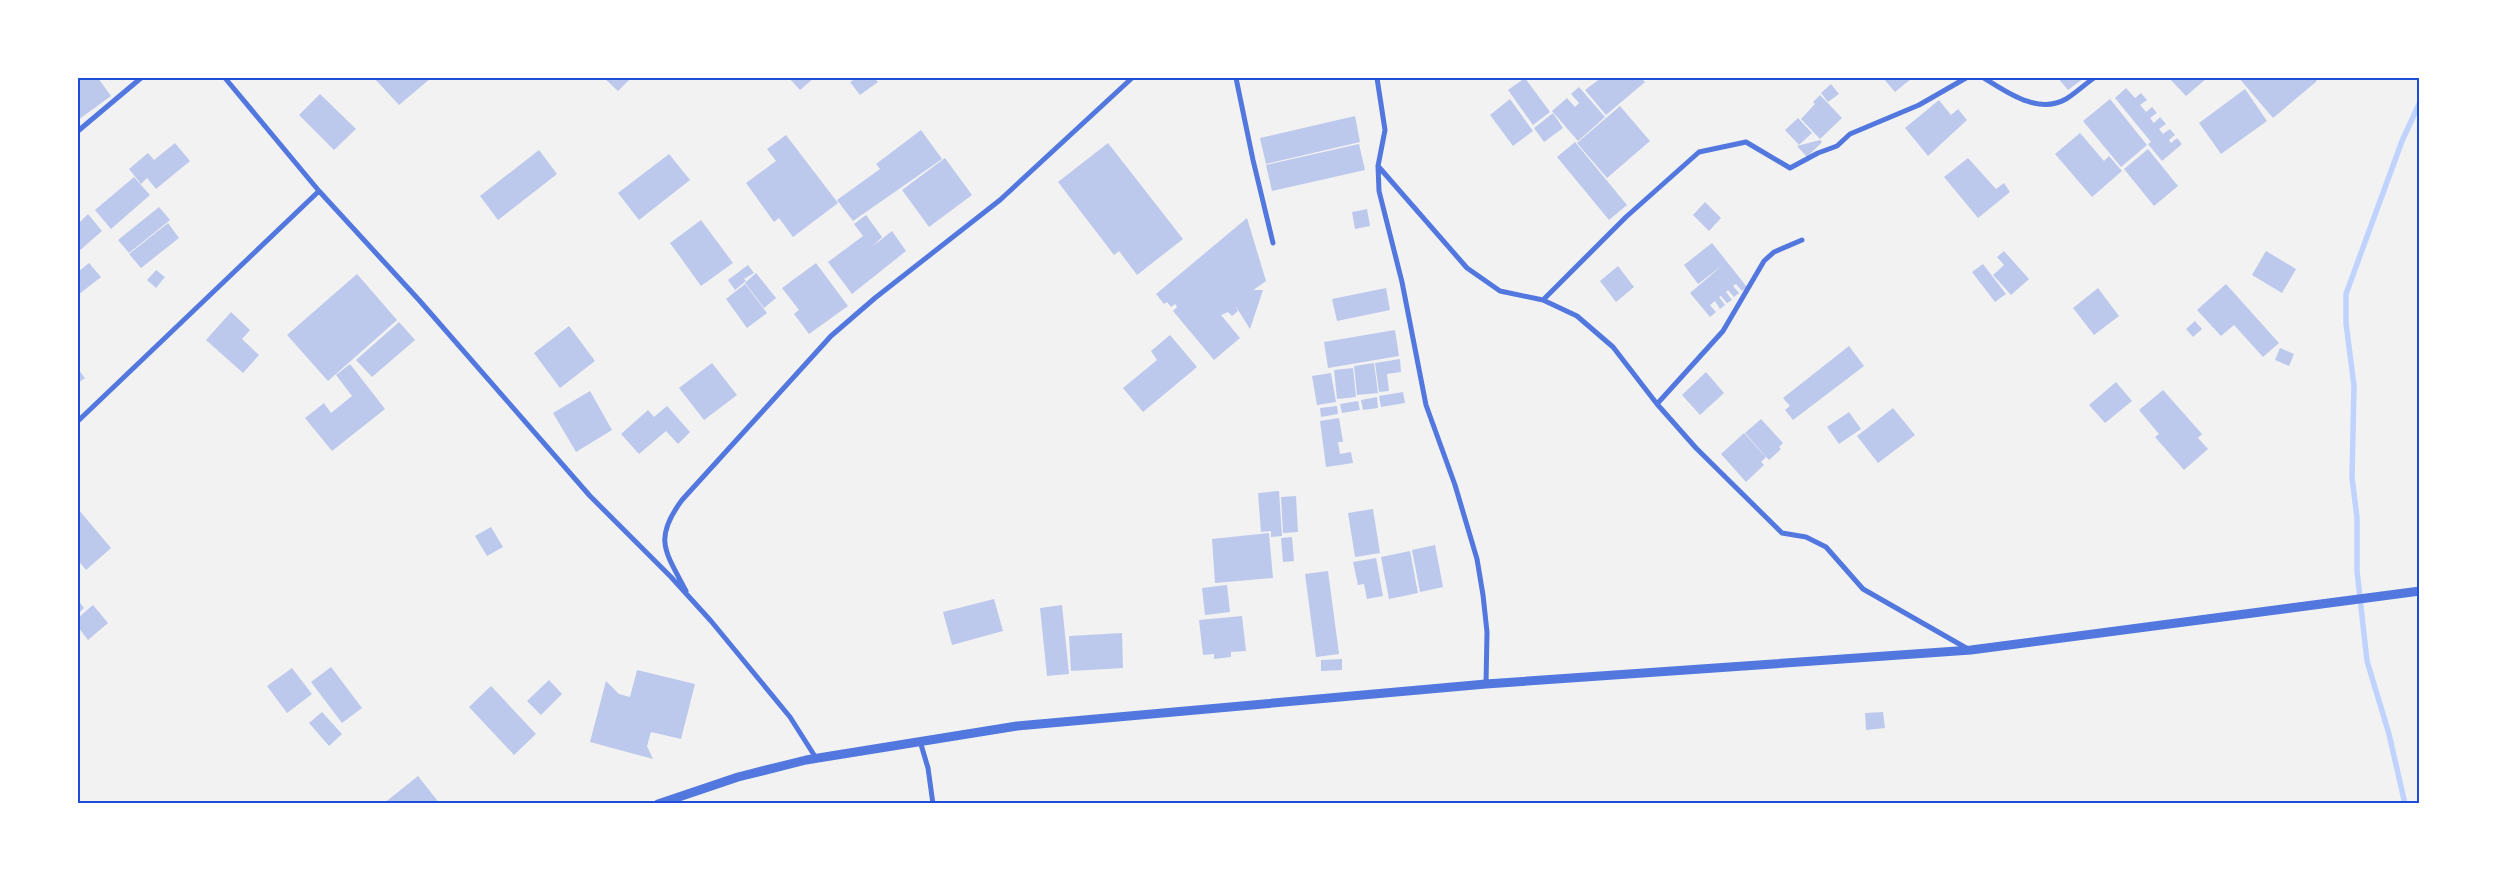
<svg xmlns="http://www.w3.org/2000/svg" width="2497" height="881" viewBox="0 0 2497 881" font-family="'Public Sans',sans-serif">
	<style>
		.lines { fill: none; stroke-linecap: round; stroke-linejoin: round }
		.stream { stroke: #bfd3fe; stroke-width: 5.5 }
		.building { fill: #bdc9ec }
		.minor { stroke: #5277de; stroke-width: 5 }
		.tertiary { stroke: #5277de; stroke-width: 9 }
		.neatline { fill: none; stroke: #1d4ed8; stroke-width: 2 }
	</style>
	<rect width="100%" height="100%" fill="#f2f2f2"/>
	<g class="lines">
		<path class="stream" d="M2405,804L2389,734L2367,661L2357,571V518L2352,477L2354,386L2346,323V294L2402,141L2420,102"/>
	</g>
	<path class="building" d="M78,78H98L111,96L78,120Z
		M374,78H431L399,105Z
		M604,78H631L618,91Z
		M789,78H814L800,90Z
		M857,78H874L878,82L860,95L850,82Z
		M1525,78L1550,112L1533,125L1508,90Z
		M1601,78H1641L1645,82L1606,115L1585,90Z
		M1883,78H1912L1895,92Z
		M2058,78H2084L2068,90Z
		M2169,78H2207L2186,96Z
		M2239,78H2314L2317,81L2273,118Z
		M1831,84L1839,94L1828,102L1821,93Z
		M1579,87L1605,117L1578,141L1552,111L1567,98L1575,107L1579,103L1571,94Z
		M2126,88L2135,98L2141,93L2147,100L2140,105L2146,112L2152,107L2157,113L2150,118L2154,123L2160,117L2166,124L2159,129L2163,134L2170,129L2175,135L2169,140L2171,143L2177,138L2182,144L2162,161L2148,144L2151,142L2115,98Z
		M2245,89L2267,121L2221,154L2199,123Z
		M320,94L356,129L334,150L299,115Z
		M1820,95L1842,118L1820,139L1801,119L1815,104L1813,102Z
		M1510,99L1533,131L1513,146L1490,115Z
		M2110,99L2147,145L2121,167L2083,121Z
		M1939,100L1951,115L1958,109L1967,120L1928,156L1905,128Z
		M1620,106L1650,141L1607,178L1577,143Z
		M1553,113L1563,128L1544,142L1534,128Z
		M1355,116L1360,142L1266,164L1260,138Z
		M1798,118L1812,133L1799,145L1785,130Z
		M921,130L942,159L853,221L837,200L880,169L876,164Z
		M2080,133L2104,161L2109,156L2122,171L2092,197L2055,154Z
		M786,135L838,203L793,237L779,218L774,222L746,183L776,161L767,149Z
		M1820,140L1822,142L1807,157L1797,146Z
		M1575,142L1627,205L1609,220L1557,157Z
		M175,143L190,161L156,189L147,178L141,184L129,169L148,153L154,160Z
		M1108,143L1183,239L1137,275L1119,251L1114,255L1058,182Z
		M1359,144L1365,170L1272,191L1266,165Z
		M2148,149L2178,186L2154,206L2124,169Z
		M539,150L557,174L498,220L480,196Z
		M669,154L690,180L639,220L618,193Z
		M945,158L972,195L929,227L902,190Z
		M1968,158L1996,189L2004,183L2010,192L1978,218L1944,177Z
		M134,177L150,195L111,229L95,210Z
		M1705,202L1721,218L1709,231L1693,215Z
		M159,207L170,220L129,253L118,240Z
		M1367,209L1370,226L1355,229L1352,212Z
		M88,214L102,231L78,252V224Z
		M866,215L882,237L873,246L892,231L906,251L852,294L828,262L863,236L854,224Z
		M1247,218L1266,281L1245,296L1253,290H1263L1250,329L1235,305L1238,311L1232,316L1228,312L1221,315L1240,338L1214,360L1173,311L1177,307L1175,304L1171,307L1167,302L1164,304L1156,294Z
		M701,220L733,263L701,286L670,243Z
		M168,223L179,238L141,268L129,254Z
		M1712,243L1747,287L1742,291L1736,284L1733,286L1739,293L1734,297L1728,290L1726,292L1732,300L1727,303L1721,296L1719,297L1725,305L1720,309L1715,301L1710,305L1716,312L1710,317L1690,293L1724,264L1698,284L1684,265Z
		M2004,251L2029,279L2011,295L1993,275L2004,265L1997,257Z
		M2266,251L2296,269L2282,293L2252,275Z
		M89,263L101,277L78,295V272Z
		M816,263L848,306L809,334L794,314L799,310L782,288Z
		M1983,264L2006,294L1995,302L1972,272Z
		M748,265L754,273L744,279L746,281L735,290L728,280Z
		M1618,266L1634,287L1616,302L1600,281Z
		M156,270L165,277L156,288L147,280Z
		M756,273L776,298L764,308L745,283Z
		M357,274L397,320L328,381L287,335Z
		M745,284L767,313L747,328L726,299Z
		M2226,284L2279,343L2263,357L2234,325L2221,336L2197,310Z
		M1386,288L1390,310L1337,321L1332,299Z
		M2098,288L2119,316L2094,335L2073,308Z
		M231,312L250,330L242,339L259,355L243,373L206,340Z
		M2195,321L2202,329L2193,337L2186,329Z
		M399,322L415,340L372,377L356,360Z
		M569,326L595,361L560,388L534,353Z
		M1395,330L1399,356L1328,368L1324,342Z
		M1170,335L1197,367L1143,412L1123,388L1157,360L1151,351Z
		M1849,346L1864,366L1793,420L1785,410L1790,406L1783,398Z
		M2280,348L2294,354L2289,366L2275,360Z
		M1400,359L1401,372L1387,374L1389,391L1379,392L1375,363Z
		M712,363L737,395L704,420L679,388Z
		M1374,363L1378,393L1357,395L1354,366Z
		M350,364L385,409L332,451L305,418L324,403L331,413L352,396L336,375Z
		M1353,368L1356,397L1337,399L1334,370Z
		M78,369L85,378L78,383Z
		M1706,372L1724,393L1700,415L1682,395Z
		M1331,373L1336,402L1317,405L1312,376Z
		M2116,382L2132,401L2105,423L2089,405Z
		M2163,390L2202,434L2198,438L2208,449L2184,470L2155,437L2159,434L2139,410Z
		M590,391L612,430L576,452L553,413Z
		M1403,392L1405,403L1381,407L1379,396Z
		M1377,397L1378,408L1363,410L1361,400Z
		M1358,401L1360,410L1342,413L1340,404Z
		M667,406L690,432L678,444L666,431L639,454L621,434L648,410L654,417Z
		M1337,406L1338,414L1321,417L1320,408Z
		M1893,408L1915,435L1878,463L1857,436Z
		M1849,412L1861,429L1839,444L1827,427Z
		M1339,418L1343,442H1338L1340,454L1351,452L1353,463L1326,467L1320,421Z
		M1761,419L1783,443L1779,447L1781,449L1769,460L1745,433Z
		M1744,433L1766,457L1761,462L1764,465L1746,482L1721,454Z
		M1279,491L1282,536L1271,537V531L1261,532L1258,493Z
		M1296,496L1298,532L1283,533L1281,497Z
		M78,509L111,548L86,570L78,560Z
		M1373,509L1380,553L1355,557L1348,513Z
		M491,527L503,547L487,556L475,536Z
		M1269,533L1273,578L1215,583L1212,539Z
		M1292,537L1294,561L1283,562L1281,538Z
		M1435,545L1443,587L1420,592L1412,550Z
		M1410,551L1418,593L1389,599L1381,557Z
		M1376,558L1383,596L1367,599L1364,584L1358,585L1353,562Z
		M1328,571L1339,654L1316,657L1305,574Z
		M1227,585L1230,612L1205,615L1202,588Z
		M994,599L1003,631L952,645L943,612Z
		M78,600L84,608L78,614Z
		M93,605L108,623L88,640L78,627V618Z
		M1062,605L1069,674L1047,676L1040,608Z
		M1242,616L1246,651L1231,652V657L1214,659V654L1203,655L1199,620Z
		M1122,633L1123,668L1071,671L1069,636Z
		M1342,659V670L1321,671V660Z
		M331,667L362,708L342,723L311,682Z
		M292,668L312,694L287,713L267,686Z
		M637,670L695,684L681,739L651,732L647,746L653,759L590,742L606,681L619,694L630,697Z
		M549,680L562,694L541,715L527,701Z
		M491,686L536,734L514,755L469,707Z
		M322,712L342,734L329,746L309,723Z
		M1883,712L1885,728L1866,730L1865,713Z
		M418,776L440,804H383Z"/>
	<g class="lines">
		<path class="minor" d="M225,78L319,191L419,300L590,496L671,577L711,621L790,717L816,758
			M1236,78L1253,160L1273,243
			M1377,78L1385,130L1378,166L1379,191L1402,282L1426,405L1455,485L1477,559L1483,595L1487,632L1486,684
			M1984,78C2007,92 2038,115 2066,99C2076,93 2085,84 2094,78
			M78,131L141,78
			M1378,166L1467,268L1500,291L1543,300L1577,316L1613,347L1657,404L1696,448L1782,533L1806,537L1826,547L1863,589L1968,649
			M1543,300L1626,217L1699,152L1746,142L1790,168L1818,153L1837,146L1850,134L1919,105L1966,78
			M1657,404L1723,331L1764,261L1774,252L1802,240
			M78,421L319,191
			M686,591C665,551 653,539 682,500L831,336L875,298L1000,200L1132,78
			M920,741L928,768L933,804"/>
		<path class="tertiary" d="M658,804L738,777L806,760L1017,726L1486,684L1971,650L2420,591"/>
	</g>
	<rect width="2497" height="881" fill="none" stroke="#ffffff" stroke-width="158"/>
	<rect x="79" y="79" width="2339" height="723" class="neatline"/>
</svg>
